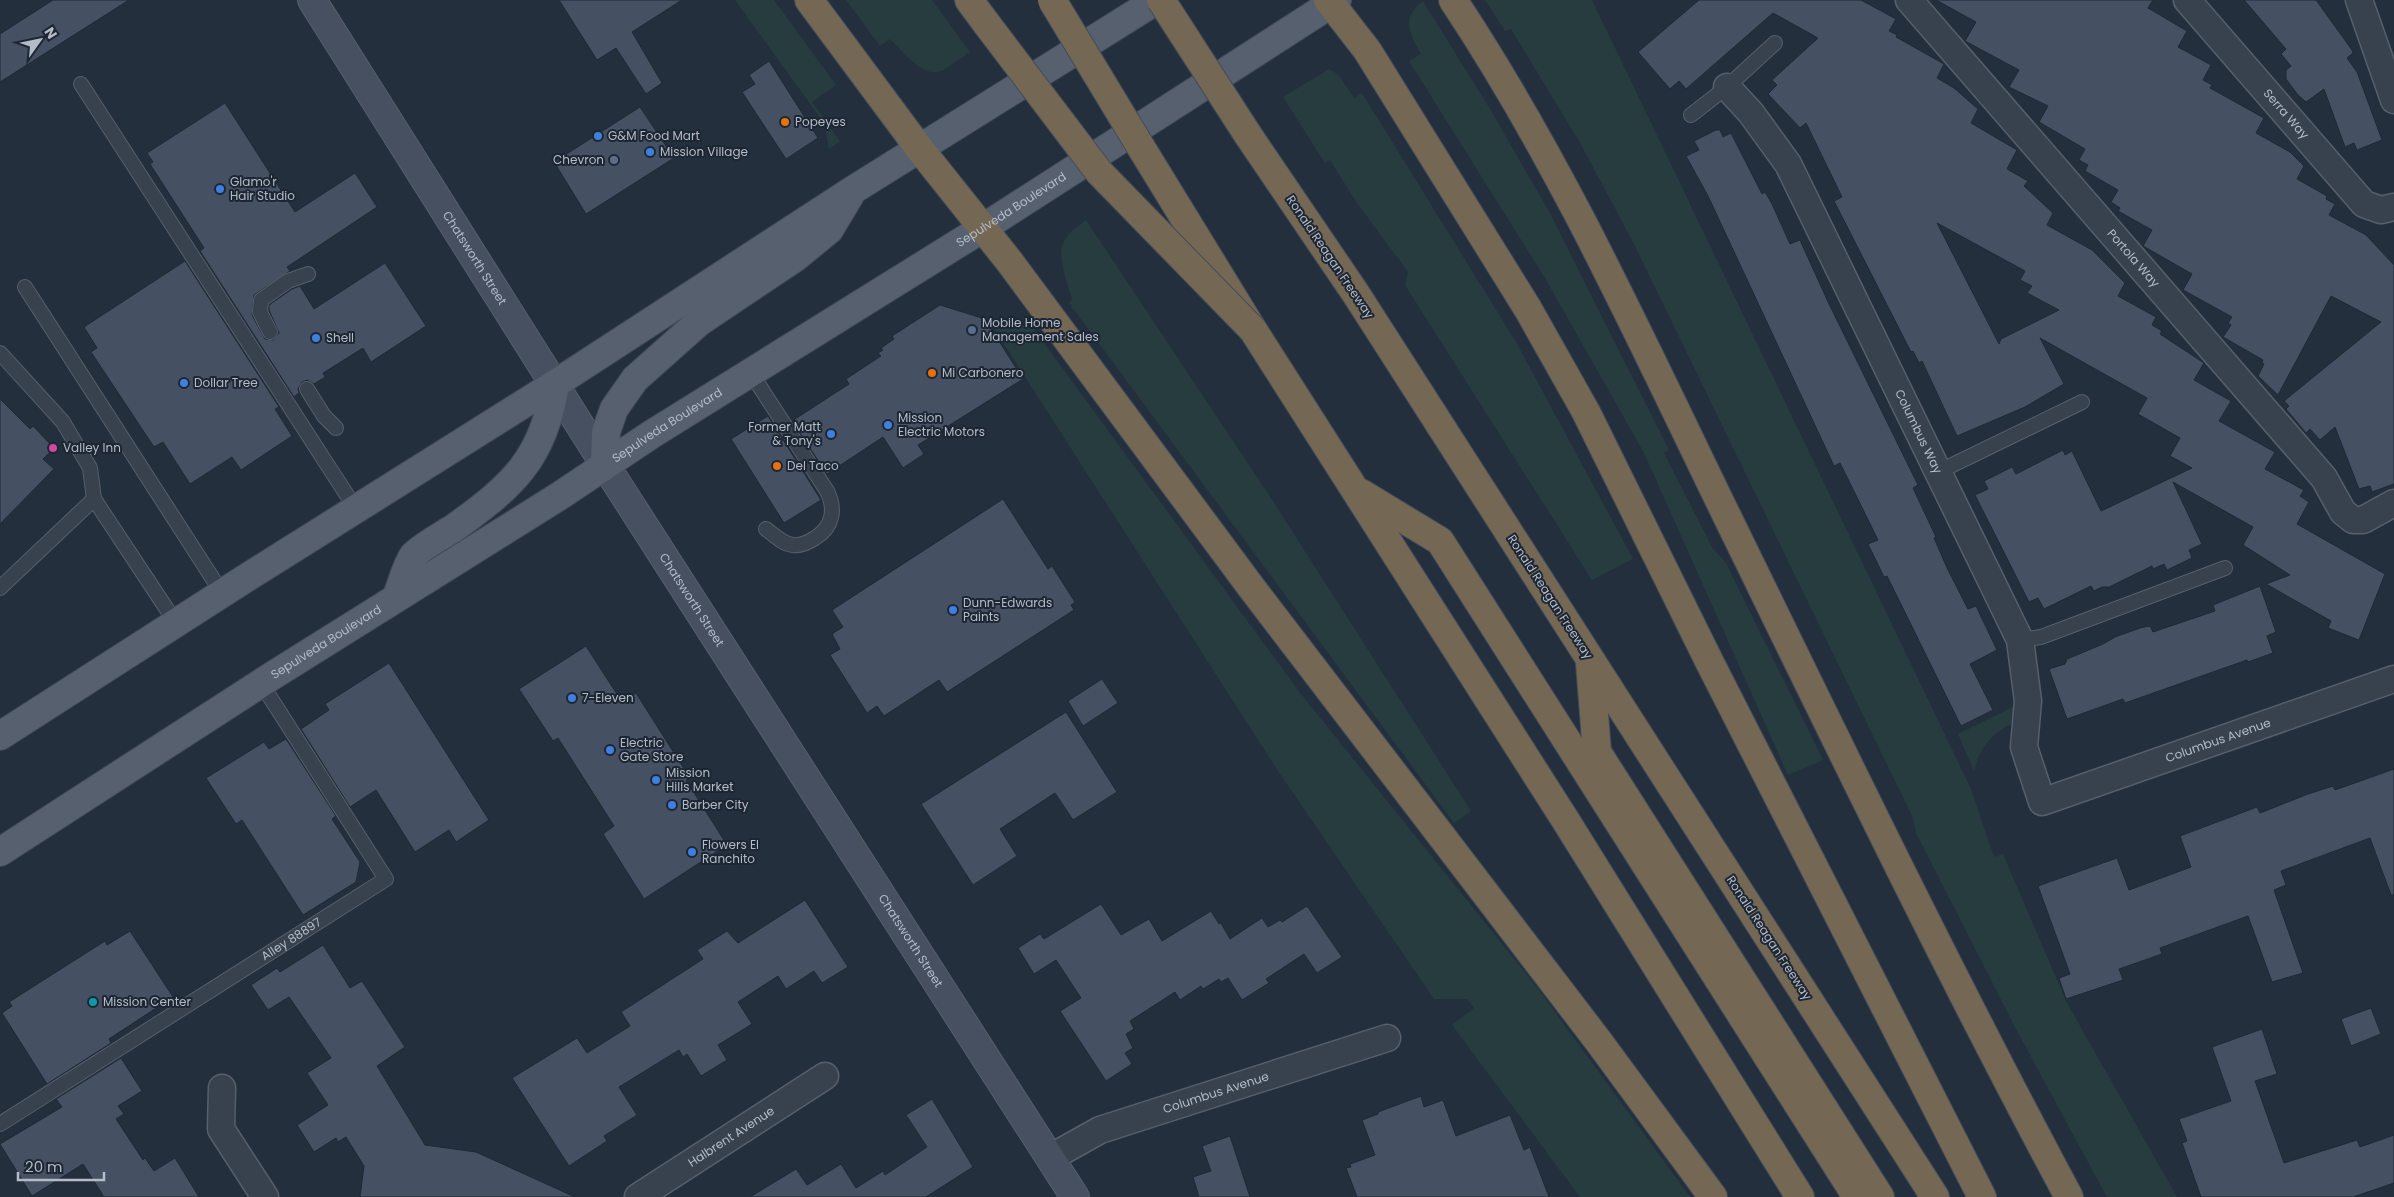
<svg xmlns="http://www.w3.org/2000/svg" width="2394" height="1197" viewBox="0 0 2394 1197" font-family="Poppins,sans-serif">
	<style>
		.green { fill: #263c3f }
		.building { fill: #455162; stroke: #1f2835; fill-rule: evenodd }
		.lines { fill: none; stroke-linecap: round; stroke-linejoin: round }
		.lane-casing { stroke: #565f6c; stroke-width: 16 }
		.street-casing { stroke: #565f6c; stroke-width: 29 }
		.secondary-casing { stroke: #565f6c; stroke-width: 30 }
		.primary-casing { stroke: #414a57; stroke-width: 30 }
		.highway-casing { stroke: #434c59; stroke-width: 30 }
		.lane { stroke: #38414e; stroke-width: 14 }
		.street { stroke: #38414e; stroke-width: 26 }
		.secondary { stroke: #465061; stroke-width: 28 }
		.primary { stroke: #56606e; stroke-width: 28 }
		.highway { stroke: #746855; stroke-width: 28 }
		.highway-bridge-casing { stroke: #434c59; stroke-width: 30; stroke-linecap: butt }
		.highway-bridge { stroke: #746855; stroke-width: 28 }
		.food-dot { fill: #e8710a; stroke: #1d2633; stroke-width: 2 }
		.shop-dot { fill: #3f7fe0; stroke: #1d2633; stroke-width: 2 }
		.service-dot { fill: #5c6f8a; stroke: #1d2633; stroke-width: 2 }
		.hotel-dot { fill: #d1479c; stroke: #1d2633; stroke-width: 2 }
		.culture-dot { fill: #0f9aa8; stroke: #1d2633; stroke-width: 2 }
		.labels { text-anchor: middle; stroke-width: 4; stroke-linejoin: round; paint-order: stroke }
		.street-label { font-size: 12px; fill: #b4bcc9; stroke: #1d2633 }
		.poi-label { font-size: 12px; fill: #b4bcc9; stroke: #1d2633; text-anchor: start }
	</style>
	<rect width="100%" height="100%" fill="#242f3e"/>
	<path class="green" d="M735,0H774L836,85L812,102L840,141L829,149L824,123Z
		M846,0H932L970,52L942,71C921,78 903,51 890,39L880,46Z
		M1485,0H1592L1971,789L1994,857L2003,854L2067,1003L2177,1197H2107L2017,1031L1916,833L1913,818L1633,242L1579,141L1511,29L1505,31Z
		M1423,1L1490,109L1550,213L1669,450L1664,453L1713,549L1726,563L1823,760L1788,775L1644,453L1545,278L1409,61L1421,54C1410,34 1400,18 1423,1Z
		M1329,69L1339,75L1354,98L1362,93L1516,342L1633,559L1592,580L1405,285L1408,272L1357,203L1330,160L1325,163L1283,97Z
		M1086,220L1269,495L1471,811L1454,823L1069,303L1072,299C1068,283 1054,253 1066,238C1071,231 1079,225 1086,220Z
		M986,316L1033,328L1301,694L1536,986L1690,1197H1580L1452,1025L1474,1008L1467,999H1434L1278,771Z
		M2013,707L2019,721C1994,730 1980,746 1974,771L1958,734Z"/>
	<path class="building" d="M53,0H129L0,82V34Z
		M559,0H682L632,32L662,83L646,94L616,48L597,60Z
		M1699,0H1861L1896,19L1889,31L1897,35L1896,37L1944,64L1937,78L1954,88L1978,109L1971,123L2017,150L2007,169L2028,181L2024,186L2053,213L2047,225L2092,250L2125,283L2118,296L2156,317L2152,325L2162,331L2160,334L2204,363L2194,380L2231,401L2219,421L2275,452L2265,469L2304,490L2300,496L2309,502L2297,524L2385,574L2359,640L2328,628L2331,621L2266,584L2290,575L2243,545L2253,527L2173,482L2202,544L2189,550L2192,558L2167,570L2164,564L2153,569L2152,566L2109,587H2102L2094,591L2091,586L2044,609L2038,598L2029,602L1975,495L1988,489L1984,481L2012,467L2016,474L2063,450L2065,455L2072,451L2101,511L2192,468L2170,456L2180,438L2138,414L2147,398L2040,338L2064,384L2025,407L1957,436L1922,361L1919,363L1913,351L1911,352L1834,201L1842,197L1806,123L1800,128L1768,94L1777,85L1772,80L1818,38L1773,13L1686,89L1679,81L1670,89L1638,52ZM1937,223L2025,271L2020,280L2032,286L2027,293L2059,310L2001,339L1999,344Z
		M1936,0H2153L2148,8L2187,31L2178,47L2211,65L2203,80L2212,85L2210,88L2264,118L2256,133L2290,152L2304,166L2297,179L2327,196L2326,199L2335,204L2329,215L2366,235L2394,265V484L2372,492L2370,486L2359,489L2335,427L2320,440L2310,429L2306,433L2286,409L2289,406L2284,401L2381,322L2331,296L2278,395L2258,376L2264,364L2262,363L2263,360L2223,337L2231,325L2228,323L2232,317L2183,290L2192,274L2143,246L2152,230L2118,211L2120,208L2111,202L2118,190L2085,171L2088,165L2079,160L2085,149L2039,122L2048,106L2009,87L2019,70L1965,41L1976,22Z
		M2244,0H2316L2352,50L2353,53L2347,58L2357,72L2382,140L2357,150L2354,143L2345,147L2324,89L2306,102L2298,95L2286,79V70L2291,66L2281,54L2286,49Z
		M769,61L818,138L786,159L742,92L755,84L749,75Z
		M225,103L295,212L355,173L377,207L287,267L290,271L254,295L252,315L265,339L273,340L279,333L269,310V305L292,289L300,286L314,309L385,263L426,326L371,362L363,348L323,373L325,377L314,384L307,380L302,382L298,389L299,393L294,397L200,251L204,248L150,164L153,162L147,153Z
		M640,107L674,158L586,214L554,162Z
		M1716,130H1720L1723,137L1731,133L1762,194L1765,192L1772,204L1790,244L1800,240L1829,304L1918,485L1913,488L1936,537L1934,538L1948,570L1968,609L1976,606L1997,650L1970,664L1993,710L1961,726L1887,576L1884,577L1868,544L1878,540L1840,463L1834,466L1708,196L1686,156L1699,150L1694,141Z
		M185,261L279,407L275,409L292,436L241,470L232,457L190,484L163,442L154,447L142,429L91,352L97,348L84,327Z
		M940,305L985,319L1023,379L918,445L924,454L903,468L883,437L827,474L792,421L849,384L846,379L881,356L878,353L883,350L881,348L894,339L892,336Z
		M0,399L30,429L33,426L54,448L43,459L54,469L0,524Z
		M768,416L821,500L784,523L731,439Z
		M1003,499L1048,569L1052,566L1075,602L1071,605L1074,610L947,692L939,680L884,716L877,706L867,713L830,655L840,649L832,634L843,627L832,610Z
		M2260,586L2276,632L2267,636L2273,653L2248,662L2247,660L2125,703L2123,699L2067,719L2049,669L2065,664L2067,659L2103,644L2115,637L2140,628L2150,626L2153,632L2215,611L2213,605Z
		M586,646L622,702L636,693L690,778L686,780L727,845L644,899L603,834L614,826L558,738L553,741L519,689Z
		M389,663L489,820L456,842L449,830L415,852L376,790L350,807L301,729L329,710L325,704Z
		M1102,679L1118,703L1083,726L1068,701Z
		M1066,712L1117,792L1073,820L1055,793L1000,829L1017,856L973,885L921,804Z
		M286,739L336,816L332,819L360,862L356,882L303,915L242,820L236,824L206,778L264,742L269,749Z
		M2394,769V895H2391L2370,838L2281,871L2286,885L2274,890L2303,973L2272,982L2248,916L2160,948L2162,954L2119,969L2123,980L2066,999L2059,978L2070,974L2038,886L2117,858L2129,890L2191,867L2180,836L2257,807L2260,813L2308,794L2333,786L2335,790Z
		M805,900L848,967L822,983L814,971L786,989L778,976L738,1002L752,1024L718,1045L727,1060L701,1076L687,1054L683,1057L679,1050L619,1087L637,1115L604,1136L607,1141L569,1166L512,1078L577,1038L587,1053L630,1026L621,1012L703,959L697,950L727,931L738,943Z
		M1101,904L1121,935L1149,919L1162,941L1211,911L1219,924L1221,923L1230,939L1262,918L1268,927L1280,920L1282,922L1307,906L1342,957L1317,973L1304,954L1266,979L1269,983L1242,1000L1228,978L1221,982L1219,979L1203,989L1201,986L1180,1000L1175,992L1130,1021L1134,1029L1126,1034L1133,1048L1125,1053L1132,1064L1106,1081L1060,1011L1081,998L1056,960L1034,974L1018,948L1040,934L1044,939Z
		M130,931L173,997L109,1039L111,1043L47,1084L2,1013L12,1006L9,1002L105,941L107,945Z
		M323,945L350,988L362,981L405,1047L377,1066L425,1145L476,1152L575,1197H360L364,1166L346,1137L338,1142L336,1138L314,1152L297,1125L328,1105L307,1073L331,1058L289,997L268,1010L251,985L277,968L280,972Z
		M2371,1008L2381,1034L2351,1046L2341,1019Z
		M2262,1029L2277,1074L2255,1081L2284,1163L2357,1140L2360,1147L2394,1135V1183L2353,1197H2201L2182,1143L2187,1141L2179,1119L2231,1101L2212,1047Z
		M121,1058L142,1091L118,1106L124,1114L116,1119L143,1160L145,1158L154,1171L175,1158L199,1197H104L83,1164L32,1196L0,1144L62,1107L56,1099Z
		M1421,1096L1424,1107L1443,1100L1456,1136L1510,1115L1524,1150L1530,1147L1549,1197H1357L1346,1168L1351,1167L1350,1164L1375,1155L1362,1120L1378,1114V1112Z
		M932,1099L973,1167L926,1197H750L796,1169L807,1185L841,1164L856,1188L883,1171L885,1175L927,1147L906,1115Z
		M1230,1136L1250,1197H1199L1193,1177L1211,1171L1202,1146Z"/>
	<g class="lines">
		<g class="lane-casing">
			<g id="lane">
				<path d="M81,84L356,509"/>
				<path d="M1691,115L1727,87L1775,43"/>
				<path d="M25,287L222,593"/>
				<path d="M270,332L260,312L261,300L288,281L308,274"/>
				<path d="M0,353L63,422L90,468L94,499"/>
				<path d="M751,373L827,491C836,509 833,527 815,538C809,542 801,546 793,545C783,544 774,535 766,529"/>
				<path d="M307,389L324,416L336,428"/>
				<path d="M1938,472L2082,402"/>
				<path d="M0,588L94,499L176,623"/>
				<path d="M2020,640L2041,637L2225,568"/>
				<path id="s1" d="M0,1124L386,879L261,683"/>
			</g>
		</g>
		<g class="street-casing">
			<g id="street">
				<path id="s2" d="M1909,0L2324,478L2343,512L2353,520H2363L2394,503"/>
				<path id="s3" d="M2187,0L2364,204L2381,210L2394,207"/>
				<path d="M2359,0L2394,100"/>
				<path id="s4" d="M1727,87L1751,113L1788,164L2020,640L2028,701L2024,747L2042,802L2394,679"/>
				<path d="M222,1088L221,1129L265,1197"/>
				<path id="s5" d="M1050,1158L1100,1130L1387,1038"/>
				<path id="s6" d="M638,1197L825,1076"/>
			</g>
		</g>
		<g class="secondary-casing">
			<g id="secondary">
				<path id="s7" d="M312,0L605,465L1075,1197"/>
			</g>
		</g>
		<g class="primary-casing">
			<g id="primary">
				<path d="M605,465L606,432L614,409L635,379L699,322L796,257L829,230L850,195"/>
				<path d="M396,598C401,587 406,566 413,556C421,547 443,535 454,528C512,486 544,459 555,384"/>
				<path d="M0,736L243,580L555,384L853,190L1157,0"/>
				<path id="s8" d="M0,852L272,676L561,495L652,434L983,228L1337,0"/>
			</g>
		</g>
		<g class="highway-casing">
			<path id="highway" d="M809,0L919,148L1009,261L1251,587L1599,1042L1713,1197
				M969,0L986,23
				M1328,0L1367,50L1528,309L1586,412L1709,661L1982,1197
				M1453,0C1558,158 1637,331 1720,502C1834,735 1946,968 2069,1197
				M1248,135L1356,294L1935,1197
				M1142,149L1253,330L1566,821L1800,1197
				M1361,493L1440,541L1857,1197
				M1590,663L1597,752L1880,1197"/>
		</g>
		<use href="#lane" class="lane"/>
		<use href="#street" class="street"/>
		<use href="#secondary" class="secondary"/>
		<use href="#primary" class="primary"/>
		<use href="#highway" class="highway"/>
		<g class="highway-bridge-casing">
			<path id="highway-bridge" d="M1052,0L1142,149
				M1161,0L1248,135
				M986,23L1099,172L1253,330"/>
		</g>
		<use href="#highway-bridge" class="highway-bridge"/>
	</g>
	<g class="food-dot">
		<circle cx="785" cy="122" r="5"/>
		<circle cx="932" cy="373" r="5"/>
		<circle cx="777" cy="466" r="5"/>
	</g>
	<g class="shop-dot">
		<circle cx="598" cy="136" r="5"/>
		<circle cx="650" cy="152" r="5"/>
		<circle cx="220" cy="189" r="5"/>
		<circle cx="316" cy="338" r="5"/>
		<circle cx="184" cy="383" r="5"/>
		<circle cx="888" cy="425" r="5"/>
		<circle cx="831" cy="434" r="5"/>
		<circle cx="953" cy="610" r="5"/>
		<circle cx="572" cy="698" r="5"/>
		<circle cx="610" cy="750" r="5"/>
		<circle cx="656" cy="780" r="5"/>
		<circle cx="672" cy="805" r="5"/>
		<circle cx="692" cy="852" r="5"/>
	</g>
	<g class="service-dot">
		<circle cx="614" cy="160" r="5"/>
		<circle cx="972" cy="330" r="5"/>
	</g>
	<circle class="hotel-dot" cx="53" cy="448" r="5"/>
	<circle class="culture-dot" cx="93" cy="1002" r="5"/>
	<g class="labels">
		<g class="street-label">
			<text dy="4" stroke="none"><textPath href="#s3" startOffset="151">Serra Way</textPath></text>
			<text dy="4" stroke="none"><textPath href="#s8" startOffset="1198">Sepulveda Boulevard</textPath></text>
			<text dy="4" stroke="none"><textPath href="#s7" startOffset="305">Chatsworth Street</textPath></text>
			<text transform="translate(1330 257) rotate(56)" y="4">Ronald Reagan Freeway</text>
			<text dy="4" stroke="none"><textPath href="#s2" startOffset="342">Portola Way</textPath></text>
			<text dy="4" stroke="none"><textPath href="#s8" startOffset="792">Sepulveda Boulevard</textPath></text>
			<text dy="4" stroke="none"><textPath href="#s4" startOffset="396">Columbus Way</textPath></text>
			<text transform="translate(1550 597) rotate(57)" y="4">Ronald Reagan Freeway</text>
			<text dy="4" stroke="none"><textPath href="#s7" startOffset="710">Chatsworth Street</textPath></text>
			<text dy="4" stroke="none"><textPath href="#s8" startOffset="388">Sepulveda Boulevard</textPath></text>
			<text dy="4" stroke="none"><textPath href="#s4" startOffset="980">Columbus Avenue</textPath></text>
			<text transform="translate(1769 938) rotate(57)" y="4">Ronald Reagan Freeway</text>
			<text dy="4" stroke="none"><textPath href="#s1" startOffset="345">Alley 88897</textPath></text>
			<text dy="4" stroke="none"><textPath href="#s7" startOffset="1115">Chatsworth Street</textPath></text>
			<text dy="4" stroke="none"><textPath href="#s5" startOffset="179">Columbus Avenue</textPath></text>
			<text dy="4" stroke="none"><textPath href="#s6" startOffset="111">Halbrent Avenue</textPath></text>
		</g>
		<g class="poi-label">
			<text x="795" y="126">Popeyes</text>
			<text x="608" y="140">G&amp;M Food Mart</text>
			<text x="660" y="156">Mission Village</text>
			<text x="604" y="164" text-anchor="end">Chevron</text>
			<text x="230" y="186">Glamo'r<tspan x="230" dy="14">Hair Studio</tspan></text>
			<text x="982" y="327">Mobile Home<tspan x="982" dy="14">Management Sales</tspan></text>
			<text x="326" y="342">Shell</text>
			<text x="942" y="377">Mi Carbonero</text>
			<text x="194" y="387">Dollar Tree</text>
			<text x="898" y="422">Mission<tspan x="898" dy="14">Electric Motors</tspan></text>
			<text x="821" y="431" text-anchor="end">Former Matt<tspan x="821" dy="14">&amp; Tony's</tspan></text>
			<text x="63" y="452">Valley Inn</text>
			<text x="787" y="470">Del Taco</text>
			<text x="963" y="607">Dunn-Edwards<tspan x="963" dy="14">Paints</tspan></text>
			<text x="582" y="702">7-Eleven</text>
			<text x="620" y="747">Electric<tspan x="620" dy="14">Gate Store</tspan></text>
			<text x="666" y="777">Mission<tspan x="666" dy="14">Hills Market</tspan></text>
			<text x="682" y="809">Barber City</text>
			<text x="702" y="849">Flowers El<tspan x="702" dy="14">Ranchito</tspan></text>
			<text x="103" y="1006">Mission Center</text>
		</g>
	</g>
	<g transform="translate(40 40) rotate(57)" stroke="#1d2633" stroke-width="4" paint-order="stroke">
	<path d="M0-4L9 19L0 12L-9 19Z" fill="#b4bcc9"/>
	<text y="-8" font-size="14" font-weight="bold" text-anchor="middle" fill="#b4bcc9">N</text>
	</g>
	<path d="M18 1172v8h86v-8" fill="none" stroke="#b4bcc9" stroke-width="2.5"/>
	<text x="25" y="1172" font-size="15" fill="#b4bcc9" stroke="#1d2633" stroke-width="4" paint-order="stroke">20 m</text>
</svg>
